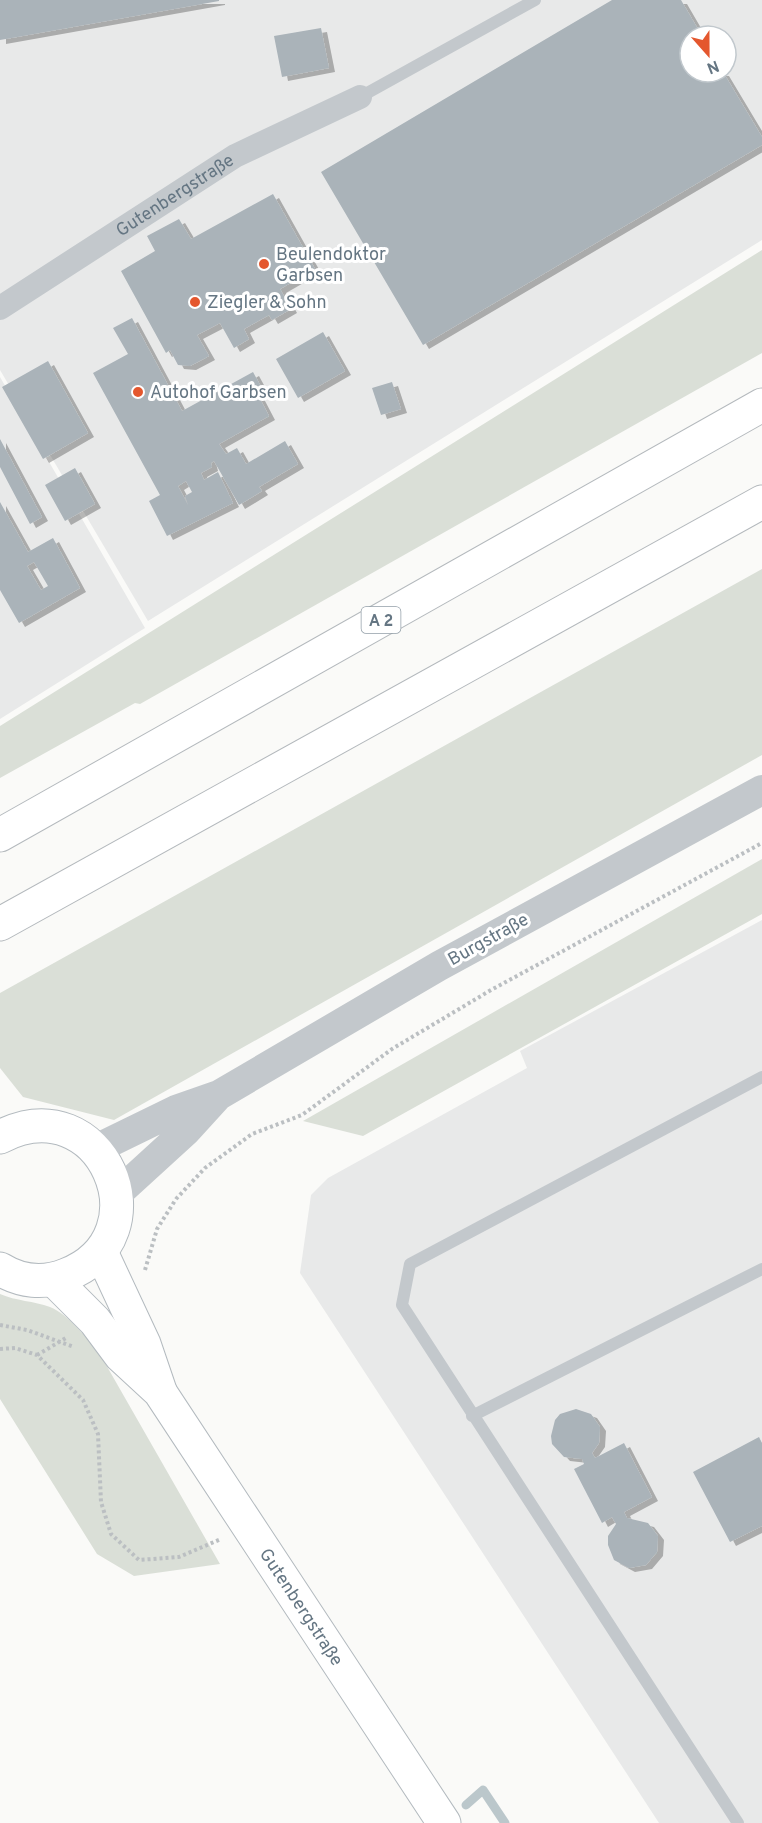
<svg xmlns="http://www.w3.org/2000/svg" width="762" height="1823" viewBox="0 0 762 1823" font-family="Overpass,sans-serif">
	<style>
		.built { fill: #e8e9e9; fill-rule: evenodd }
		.green { fill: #dadfd7 }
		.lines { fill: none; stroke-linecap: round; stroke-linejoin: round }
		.stream { stroke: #bbc7cb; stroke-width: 9 }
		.building { fill: #aab3b9; fill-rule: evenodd; filter: url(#shadow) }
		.secondary-casing { stroke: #b3babf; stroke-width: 35 }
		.motorway-casing { stroke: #b4b9bd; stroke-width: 35 }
		.path { stroke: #bbbfc2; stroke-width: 4; stroke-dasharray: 3 3; stroke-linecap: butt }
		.service { stroke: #c3c8cc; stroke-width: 12 }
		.minor { stroke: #c3c8cc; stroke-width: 24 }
		.tertiary { stroke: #c3c8cc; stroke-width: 30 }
		.secondary { stroke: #fff; stroke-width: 33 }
		.motorway { stroke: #fff; stroke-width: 33 }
		.poi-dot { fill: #e4572e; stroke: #fff; stroke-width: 2 }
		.labels { text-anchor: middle; stroke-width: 6; stroke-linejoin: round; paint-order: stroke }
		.shield { fill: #fff; stroke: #939fa8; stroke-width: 1.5 }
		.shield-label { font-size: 16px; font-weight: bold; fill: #657683 }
		.street-label { font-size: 18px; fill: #657683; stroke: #fff }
		.poi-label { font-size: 18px; fill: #657683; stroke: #fff; text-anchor: start }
	</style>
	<defs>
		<filter id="shadow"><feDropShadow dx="6" dy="4" stdDeviation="0" flood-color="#0004"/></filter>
	</defs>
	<rect width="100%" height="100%" fill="#fafaf8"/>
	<path class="built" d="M0,0H762V240L148,621L0,370ZM690,36H726V72H690Z
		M0,377L145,628L0,719Z
		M762,920V1823H659L300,1273L311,1195L328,1178L527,1068L520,1051Z"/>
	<path class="green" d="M762,250V353L140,704L135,703L0,778V726Z
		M762,569V755L114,1120L23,1097L0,1068V993Z
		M762,859V914L363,1136L303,1121Z
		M0,1294C16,1301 34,1301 50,1307C68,1314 89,1340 101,1356L220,1564L134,1576L97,1554L0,1399Z"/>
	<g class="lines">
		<path class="stream" d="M466,1805L483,1790L505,1823"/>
	</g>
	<path class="building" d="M0,0H219V1L0,40Z
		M612,0H681L702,36H690V72H723L762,137V145L423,345L321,172Z
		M321,28L329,68L282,77L274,36Z
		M273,194L315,269L280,289L291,309L272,320L269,315L244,329L249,339L234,348L220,323L197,335L209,356L190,366L178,365L170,350L166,353L121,271L155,251L147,236L179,219L191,239Z
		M132,318L182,411L253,372L264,392L258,395L269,416L219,444L226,454L237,448L246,464L285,441L298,464L259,487L262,491L239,505L214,461L211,463L212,467L201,473L204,480L218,472L233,503L167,536L149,501L160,495L93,373L128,354L113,328ZM186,481L192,492L185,496L188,505L178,486Z
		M323,332L345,371L298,398L276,359Z
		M48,361L88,433L43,459L2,387Z
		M392,382L401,409L381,415L372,388Z
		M0,439L42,517L30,524L0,467Z
		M75,468L95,504L65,521L45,485Z
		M0,502L28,552L53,538L80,588L19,623L0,590ZM34,562L48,586L41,590L27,566Z
		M576,1409L591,1414L600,1427L599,1443L592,1453L595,1458L624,1443L652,1497L624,1512L627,1518L648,1523L658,1536L657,1552L646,1565L629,1568L614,1560L608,1545V1536L616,1524L612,1517L602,1523L574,1469L584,1464L582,1459L564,1457L552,1444L551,1436L555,1420L560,1414Z
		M759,1437L762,1443V1526L730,1542L693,1472Z"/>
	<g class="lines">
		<g class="secondary-casing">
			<g id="secondary">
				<path d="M0,1137C102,1084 167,1236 66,1275C44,1284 21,1282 0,1269"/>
				<path d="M101,1252L144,1344L160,1391"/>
				<path id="s2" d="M54,1280L95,1321L121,1356L160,1392L444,1823"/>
			</g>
		</g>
		<g class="motorway-casing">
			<path id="motorway" d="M0,835L762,405
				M0,924L762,502"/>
		</g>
		<path class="path" d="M145,1270L157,1229L176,1199L205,1168L252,1134L302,1115L392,1049L491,990L762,843
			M0,1325L27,1330L74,1347
			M0,1349L15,1348L37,1355L83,1400L98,1434L101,1502L111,1534L139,1560L179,1557L221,1539
			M37,1355L66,1338"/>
		<path class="service" d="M360,97L535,0
			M472,1416L762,1269
			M738,1823L402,1305L410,1264L762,1077"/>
		<path class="minor" id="s1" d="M0,308L235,156L360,97"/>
		<path class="tertiary" d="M96,1149L176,1110L219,1095L439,966L762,790
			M117,1194L186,1131L217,1097"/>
		<use href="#secondary" class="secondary"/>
		<use href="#motorway" class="motorway"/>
	</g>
	<g class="poi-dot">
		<circle cx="264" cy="264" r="6"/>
		<circle cx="195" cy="302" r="6"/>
		<circle cx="138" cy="392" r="6"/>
	</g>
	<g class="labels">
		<rect class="shield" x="361.5" y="607" width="39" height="26" rx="4.5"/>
		<g class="shield-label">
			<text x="381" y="626">A 2</text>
		</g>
		<g class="street-label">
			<text dy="6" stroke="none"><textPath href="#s1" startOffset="208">Gutenbergstraße</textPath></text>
			<text transform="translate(488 939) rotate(-29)" y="6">Burgstraße</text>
			<text dy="6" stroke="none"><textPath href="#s2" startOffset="412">Gutenbergstraße</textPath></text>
		</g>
		<g class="poi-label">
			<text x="276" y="260">Beulendoktor<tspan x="276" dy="21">Garbsen</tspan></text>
			<text x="207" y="308">Ziegler &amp; Sohn</text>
			<text x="150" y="398">Autohof Garbsen</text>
		</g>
	</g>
	<g transform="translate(708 54) rotate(159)"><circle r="28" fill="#ffffff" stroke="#c1c8cd" stroke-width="1.5"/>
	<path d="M0-4.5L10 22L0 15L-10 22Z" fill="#e4572e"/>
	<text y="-9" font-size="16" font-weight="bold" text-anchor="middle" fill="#657683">N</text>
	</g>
</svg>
